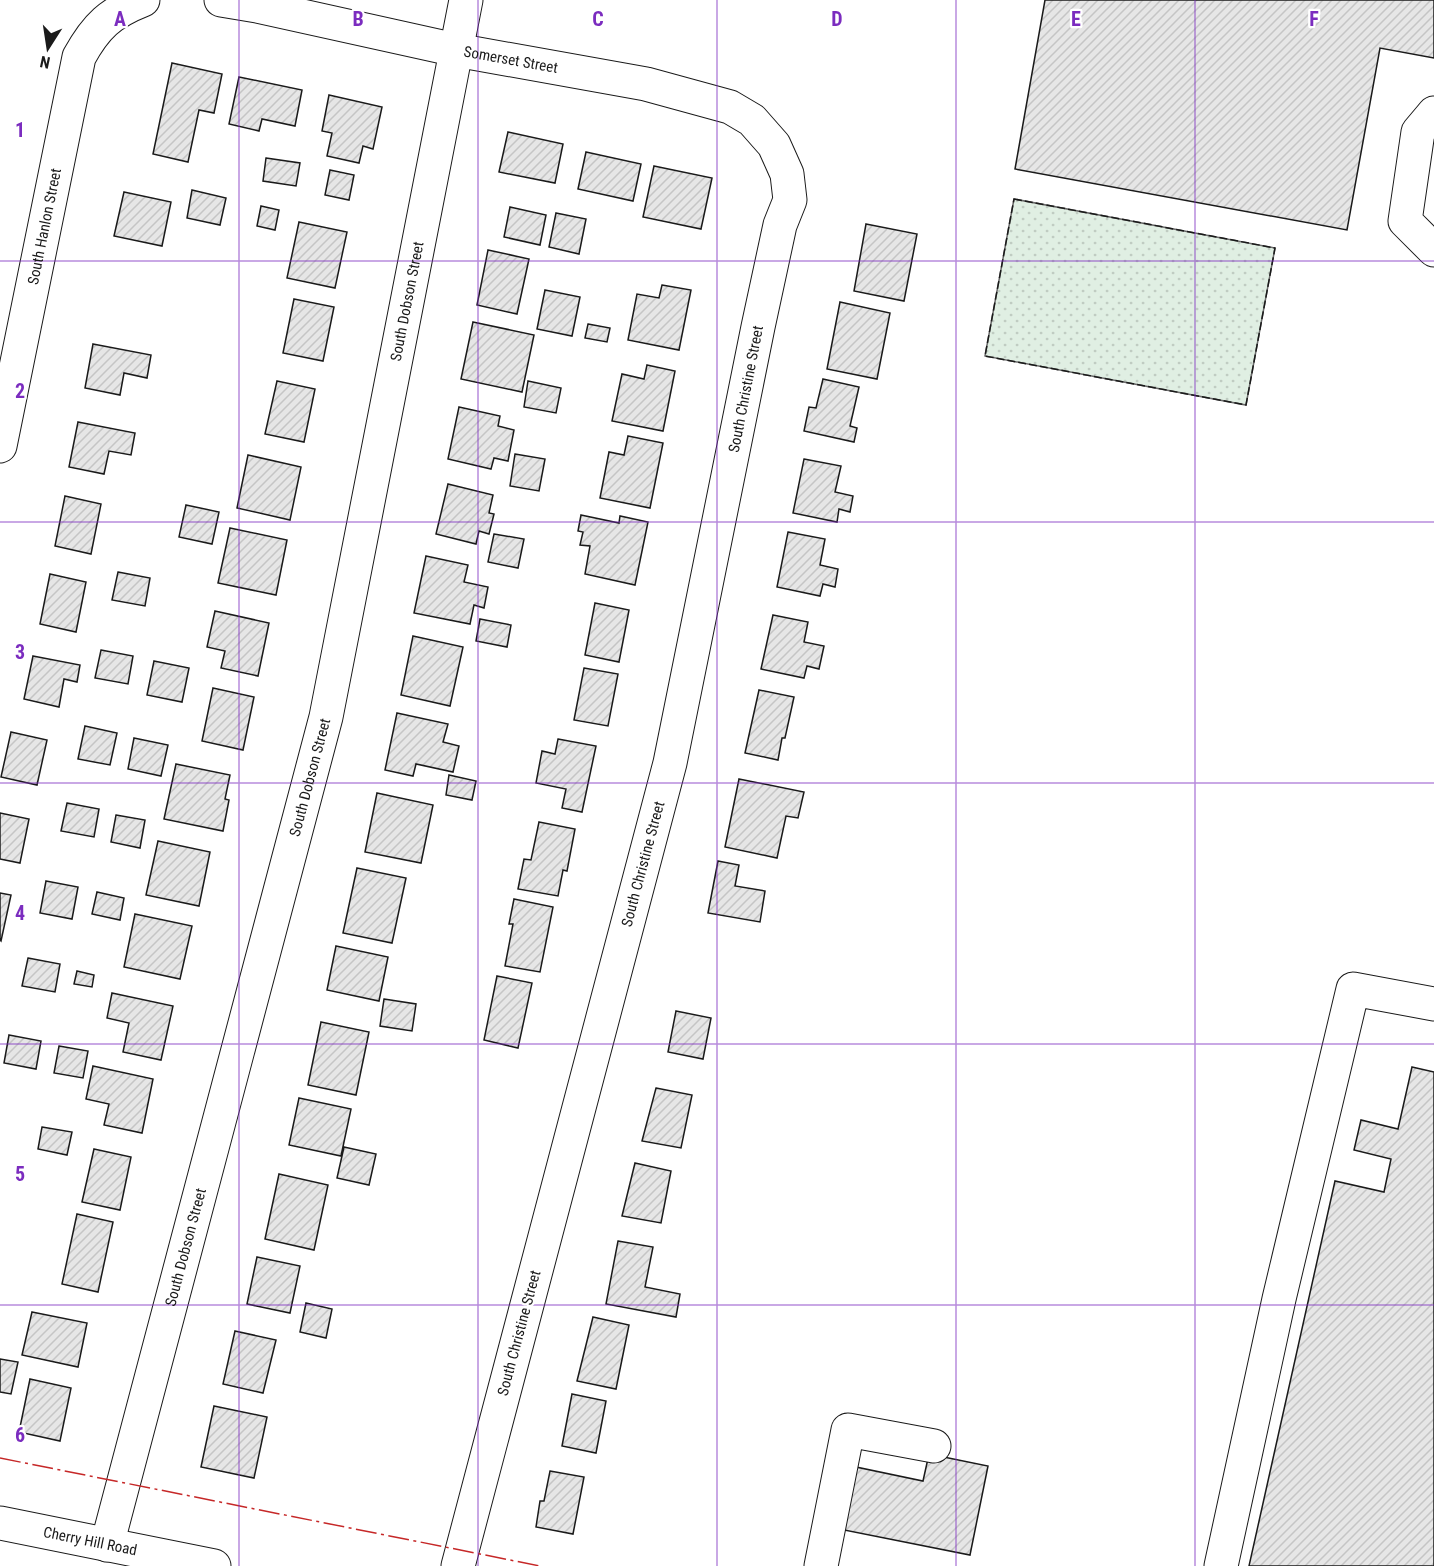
<svg xmlns="http://www.w3.org/2000/svg" width="1434" height="1566" viewBox="0 0 1434 1566" font-family="'Roboto Condensed',sans-serif">
	<style>
		.park { fill: url(#park-dots); stroke: #6a6a6a; stroke-width: 1.5 }
		.building { fill: url(#building-hatch); stroke: #1a1a1a; stroke-width: 1.5 }
		.lines { fill: none; stroke-linecap: round; stroke-linejoin: round }
		.minor-casing { stroke: #1a1a1a; stroke-width: 35 }
		.major-casing { stroke: #1a1a1a; stroke-width: 35 }
		.minor { stroke: #fff; stroke-width: 33 }
		.major { stroke: #fff; stroke-width: 33 }
		.fence { stroke: #1a1a1a; stroke-width: 1.5; stroke-dasharray: 8 3; stroke-linecap: butt }
		.power { stroke: #c62828; stroke-width: 1.5; stroke-dasharray: 21 4.5 3 4.5; stroke-linecap: butt }
		.grid { fill: none; stroke: #7b2cbf; stroke-width: 1.5; stroke-opacity: 0.55 }
		.labels { text-anchor: middle; stroke-width: 4.5; stroke-linejoin: round; paint-order: stroke }
		.street-label { font-size: 15px; fill: #1a1a1a; stroke: #fff }
		.grid-label { font-size: 20px; text-anchor: middle; font-weight: bold; fill: #7b2cbf; stroke: #fff; stroke-width: 4.5; stroke-linejoin: round; paint-order: stroke }
	</style>
	<defs>
		<pattern id="park-dots" width="8" height="8" patternUnits="userSpaceOnUse" patternTransform="scale(1.5)"><rect width="8" height="8" fill="#e0efe3"/><path d="M2 2h.1M6 6h.1" fill="none" stroke="#c0ccc2" stroke-width="1.8" stroke-linecap="round"/></pattern>
		<pattern id="building-hatch" width="6" height="6" patternUnits="userSpaceOnUse" patternTransform="scale(1.5)"><rect width="6" height="6" fill="#e6e6e6"/><path d="M-1 1l2-2M0 6l6-6M5 7l2-2" fill="none" stroke="#c5c5c5"/></pattern>
	</defs>
	<rect width="100%" height="100%" fill="#fff"/>
	<path class="park" d="M1014,199L1275,248L1246,405L985,356Z"/>
	<path class="building" d="M1045,0H1434V58L1380,48L1347,230L1015,169Z
		M172,63L222,74L214,113L199,110L188,162L153,154Z
		M239,77L302,90L295,126L262,119L259,131L229,124Z
		M329,95L382,107L373,149L363,146L359,163L327,156L332,133L322,131Z
		M508,132L563,144L555,183L499,172Z
		M586,152L641,164L633,201L578,189Z
		M266,158L300,163L296,186L263,181Z
		M654,166L712,178L701,229L643,217Z
		M330,170L354,175L349,200L325,195Z
		M192,190L226,198L220,225L187,218Z
		M124,192L171,202L162,246L114,236Z
		M261,206L279,210L275,230L257,226Z
		M510,207L546,215L540,245L504,237Z
		M556,213L586,219L579,254L549,247Z
		M299,222L347,232L335,288L287,278Z
		M866,224L917,234L904,301L854,291Z
		M488,250L529,259L517,314L477,305Z
		M662,285L691,290L679,350L628,340L637,294L659,298Z
		M545,290L580,297L572,336L537,329Z
		M294,299L334,307L323,361L283,353Z
		M840,302L890,313L877,379L827,369Z
		M473,322L534,335L522,392L461,379Z
		M588,324L610,328L607,342L585,338Z
		M93,344L151,355L147,378L124,373L120,395L85,388Z
		M647,365L675,371L663,431L612,421L622,374L644,379Z
		M823,379L859,387L850,426L857,428L854,442L804,431L809,407L816,408Z
		M277,381L315,389L304,442L265,434Z
		M528,381L561,388L556,413L524,407Z
		M459,407L500,416L498,426L514,430L508,461L494,458L491,469L448,459Z
		M78,422L135,433L131,455L109,451L104,474L69,467Z
		M628,436L663,443L650,508L600,498L609,452L624,455Z
		M515,454L545,459L539,491L510,486Z
		M248,455L301,467L290,520L237,508Z
		M804,459L841,466L835,492L853,496L850,512L839,509L837,522L793,513Z
		M448,484L493,495L489,513L494,514L489,534L479,531L476,544L436,534Z
		M65,496L101,504L91,554L55,546Z
		M186,505L219,512L212,544L179,537Z
		M581,515L619,523L620,516L648,522L635,585L585,574L590,546L580,545L583,532L578,531Z
		M230,528L287,540L276,595L218,583Z
		M788,532L825,539L820,565L838,569L835,587L823,584L820,596L777,587Z
		M494,534L524,539L518,568L488,562Z
		M426,556L468,565L464,582L488,587L484,608L474,605L470,624L414,613Z
		M118,572L150,578L145,606L112,600Z
		M50,574L86,582L76,632L40,624Z
		M595,603L629,610L619,662L585,655Z
		M215,611L269,623L258,676L221,668L225,651L207,647Z
		M773,615L808,622L804,642L824,646L819,669L807,666L804,678L761,669Z
		M480,619L511,625L507,647L476,641Z
		M413,636L463,647L450,706L401,695Z
		M101,650L133,656L128,684L95,678Z
		M33,656L80,665L77,682L64,679L59,707L24,699Z
		M154,661L189,668L182,702L147,695Z
		M584,668L618,674L608,726L574,720Z
		M213,688L254,697L243,750L202,741Z
		M759,690L794,697L785,738H782L778,760L745,753Z
		M397,713L448,724L443,742L459,746L453,772L416,764L413,776L385,770Z
		M85,726L117,733L110,765L78,759Z
		M11,732L47,740L37,785L1,777Z
		M134,738L168,745L161,776L128,769Z
		M558,739L596,746L582,812L562,808L566,789L536,783L542,751L555,754Z
		M176,764L230,775L225,799L229,800L223,831L164,819Z
		M449,775L476,781L472,800L446,795Z
		M739,779L804,792L798,818L786,816L777,858L725,847Z
		M377,793L433,805L421,863L365,852Z
		M67,803L99,809L94,837L61,831Z
		M0,813L29,819L20,863L0,859Z
		M116,815L145,820L140,848L111,842Z
		M539,822L575,829L567,871L563,870L558,896L518,889L524,859L531,860Z
		M158,841L210,852L199,906L146,895Z
		M718,861L739,865L735,886L765,891L760,922L708,913Z
		M357,868L406,878L392,943L343,933Z
		M46,881L78,887L72,919L40,913Z
		M97,892L124,898L120,920L92,914Z
		M0,893L11,895L1,941L0,940Z
		M514,899L553,907L540,972L505,966L513,924H509Z
		M135,914L192,926L180,979L124,967Z
		M336,946L388,957L379,1001L327,990Z
		M28,958L60,964L55,992L22,986Z
		M77,971L94,975L92,987L74,984Z
		M497,976L532,983L518,1048L484,1040Z
		M112,993L173,1006L161,1060L123,1052L129,1023L107,1018Z
		M384,999L416,1004L412,1031L380,1026Z
		M676,1011L711,1018L703,1059L668,1052Z
		M321,1022L369,1032L356,1095L308,1085Z
		M9,1035L41,1041L36,1069L4,1063Z
		M59,1046L88,1051L83,1078L54,1073Z
		M93,1066L153,1079L142,1133L104,1125L109,1104L86,1099Z
		M1412,1067L1434,1072V1566H1249L1335,1181L1384,1192L1391,1159L1354,1150L1361,1120L1398,1129Z
		M656,1088L692,1095L681,1148L642,1141Z
		M299,1098L351,1109L341,1156L289,1145Z
		M42,1127L72,1132L67,1155L38,1149Z
		M344,1147L376,1154L369,1185L337,1178Z
		M94,1149L131,1157L120,1210L82,1202Z
		M635,1163L671,1171L661,1223L622,1216Z
		M279,1174L328,1185L314,1250L265,1239Z
		M77,1214L113,1222L98,1292L62,1284Z
		M618,1241L653,1247L645,1287L680,1294L676,1317L606,1304Z
		M257,1257L300,1266L290,1313L247,1304Z
		M306,1303L332,1309L326,1338L300,1332Z
		M32,1312L87,1323L78,1367L22,1355Z
		M593,1317L629,1325L616,1389L577,1381Z
		M235,1331L276,1340L263,1393L223,1384Z
		M0,1359L18,1362L11,1394L0,1392Z
		M30,1379L71,1388L60,1441L19,1432Z
		M572,1394L606,1401L596,1453L562,1446Z
		M214,1406L267,1417L254,1478L201,1467Z
		M929,1454L988,1466L970,1555L839,1529L851,1466L923,1481Z
		M550,1471L584,1477L573,1534L536,1527L540,1501H544Z"/>
	<g class="lines">
		<g class="minor-casing">
			<g id="minor">
				<path id="s1" d="M221,0L257,6L456,50L646,84L730,107L752,120L774,145L787,174L790,200L780,225L758,327L670,763L458,1566"/>
				<path d="M1434,113L1418,132L1405,221L1434,250"/>
				<path id="s2" d="M0,446L79,57C96,26 110,13 143,0"/>
				<path id="s3" d="M107,1545L326,717L466,0"/>
				<path d="M821,1566L848,1430L934,1446"/>
				<path d="M1221,1566L1279,1299L1353,989L1434,1004"/>
			</g>
		</g>
		<g class="major-casing">
			<g id="major">
				<path id="s4" d="M0,1523L214,1566"/>
			</g>
		</g>
		<use href="#minor" class="minor"/>
		<use href="#major" class="major"/>
		<path class="fence" d="M1014,199L1275,248L1246,405L985,356Z"/>
		<path class="power" d="M0,1458L540,1566"/>
	</g>
	<path class="grid" d="M239,0V1566M478,0V1566M717,0V1566M956,0V1566M1195,0V1566M0,261H1434M0,522H1434M0,783H1434M0,1044H1434M0,1305H1434"/>
	<g class="labels">
		<g class="street-label">
			<text dy="5" stroke="none"><textPath href="#s1" startOffset="296">Somerset Street</textPath></text>
			<text dy="5" stroke="none"><textPath href="#s2" startOffset="224">South Hanlon Street</textPath></text>
			<text dy="5" stroke="none"><textPath href="#s3" startOffset="1280">South Dobson Street</textPath></text>
			<text transform="translate(746 389) rotate(-79)" y="5">South Christine Street</text>
			<text dy="5" stroke="none"><textPath href="#s3" startOffset="794">South Dobson Street</textPath></text>
			<text transform="translate(643 864) rotate(-75)" y="5">South Christine Street</text>
			<text dy="5" stroke="none"><textPath href="#s3" startOffset="308">South Dobson Street</textPath></text>
			<text transform="translate(519 1333) rotate(-75)" y="5">South Christine Street</text>
			<text dy="5" stroke="none"><textPath href="#s4" startOffset="92">Cherry Hill Road</textPath></text>
		</g>
	</g>
	<g class="grid-label">
		<text x="120" y="26">A</text>
		<text x="358" y="26">B</text>
		<text x="598" y="26">C</text>
		<text x="837" y="26">D</text>
		<text x="1076" y="26">E</text>
		<text x="1314" y="26">F</text>
		<text x="20" y="137">1</text>
		<text x="20" y="398">2</text>
		<text x="20" y="659">3</text>
		<text x="20" y="920">4</text>
		<text x="20" y="1181">5</text>
		<text x="20" y="1442">6</text>
	</g>
	<g transform="translate(48 48) rotate(192)" stroke="#ffffff" stroke-width="4.5" paint-order="stroke">
	<path d="M0-4.5L10 22L0 15L-10 22Z" fill="#1a1a1a"/>
	<text y="-9" font-size="16" font-weight="bold" text-anchor="middle" fill="#1a1a1a">N</text>
	</g>
</svg>
